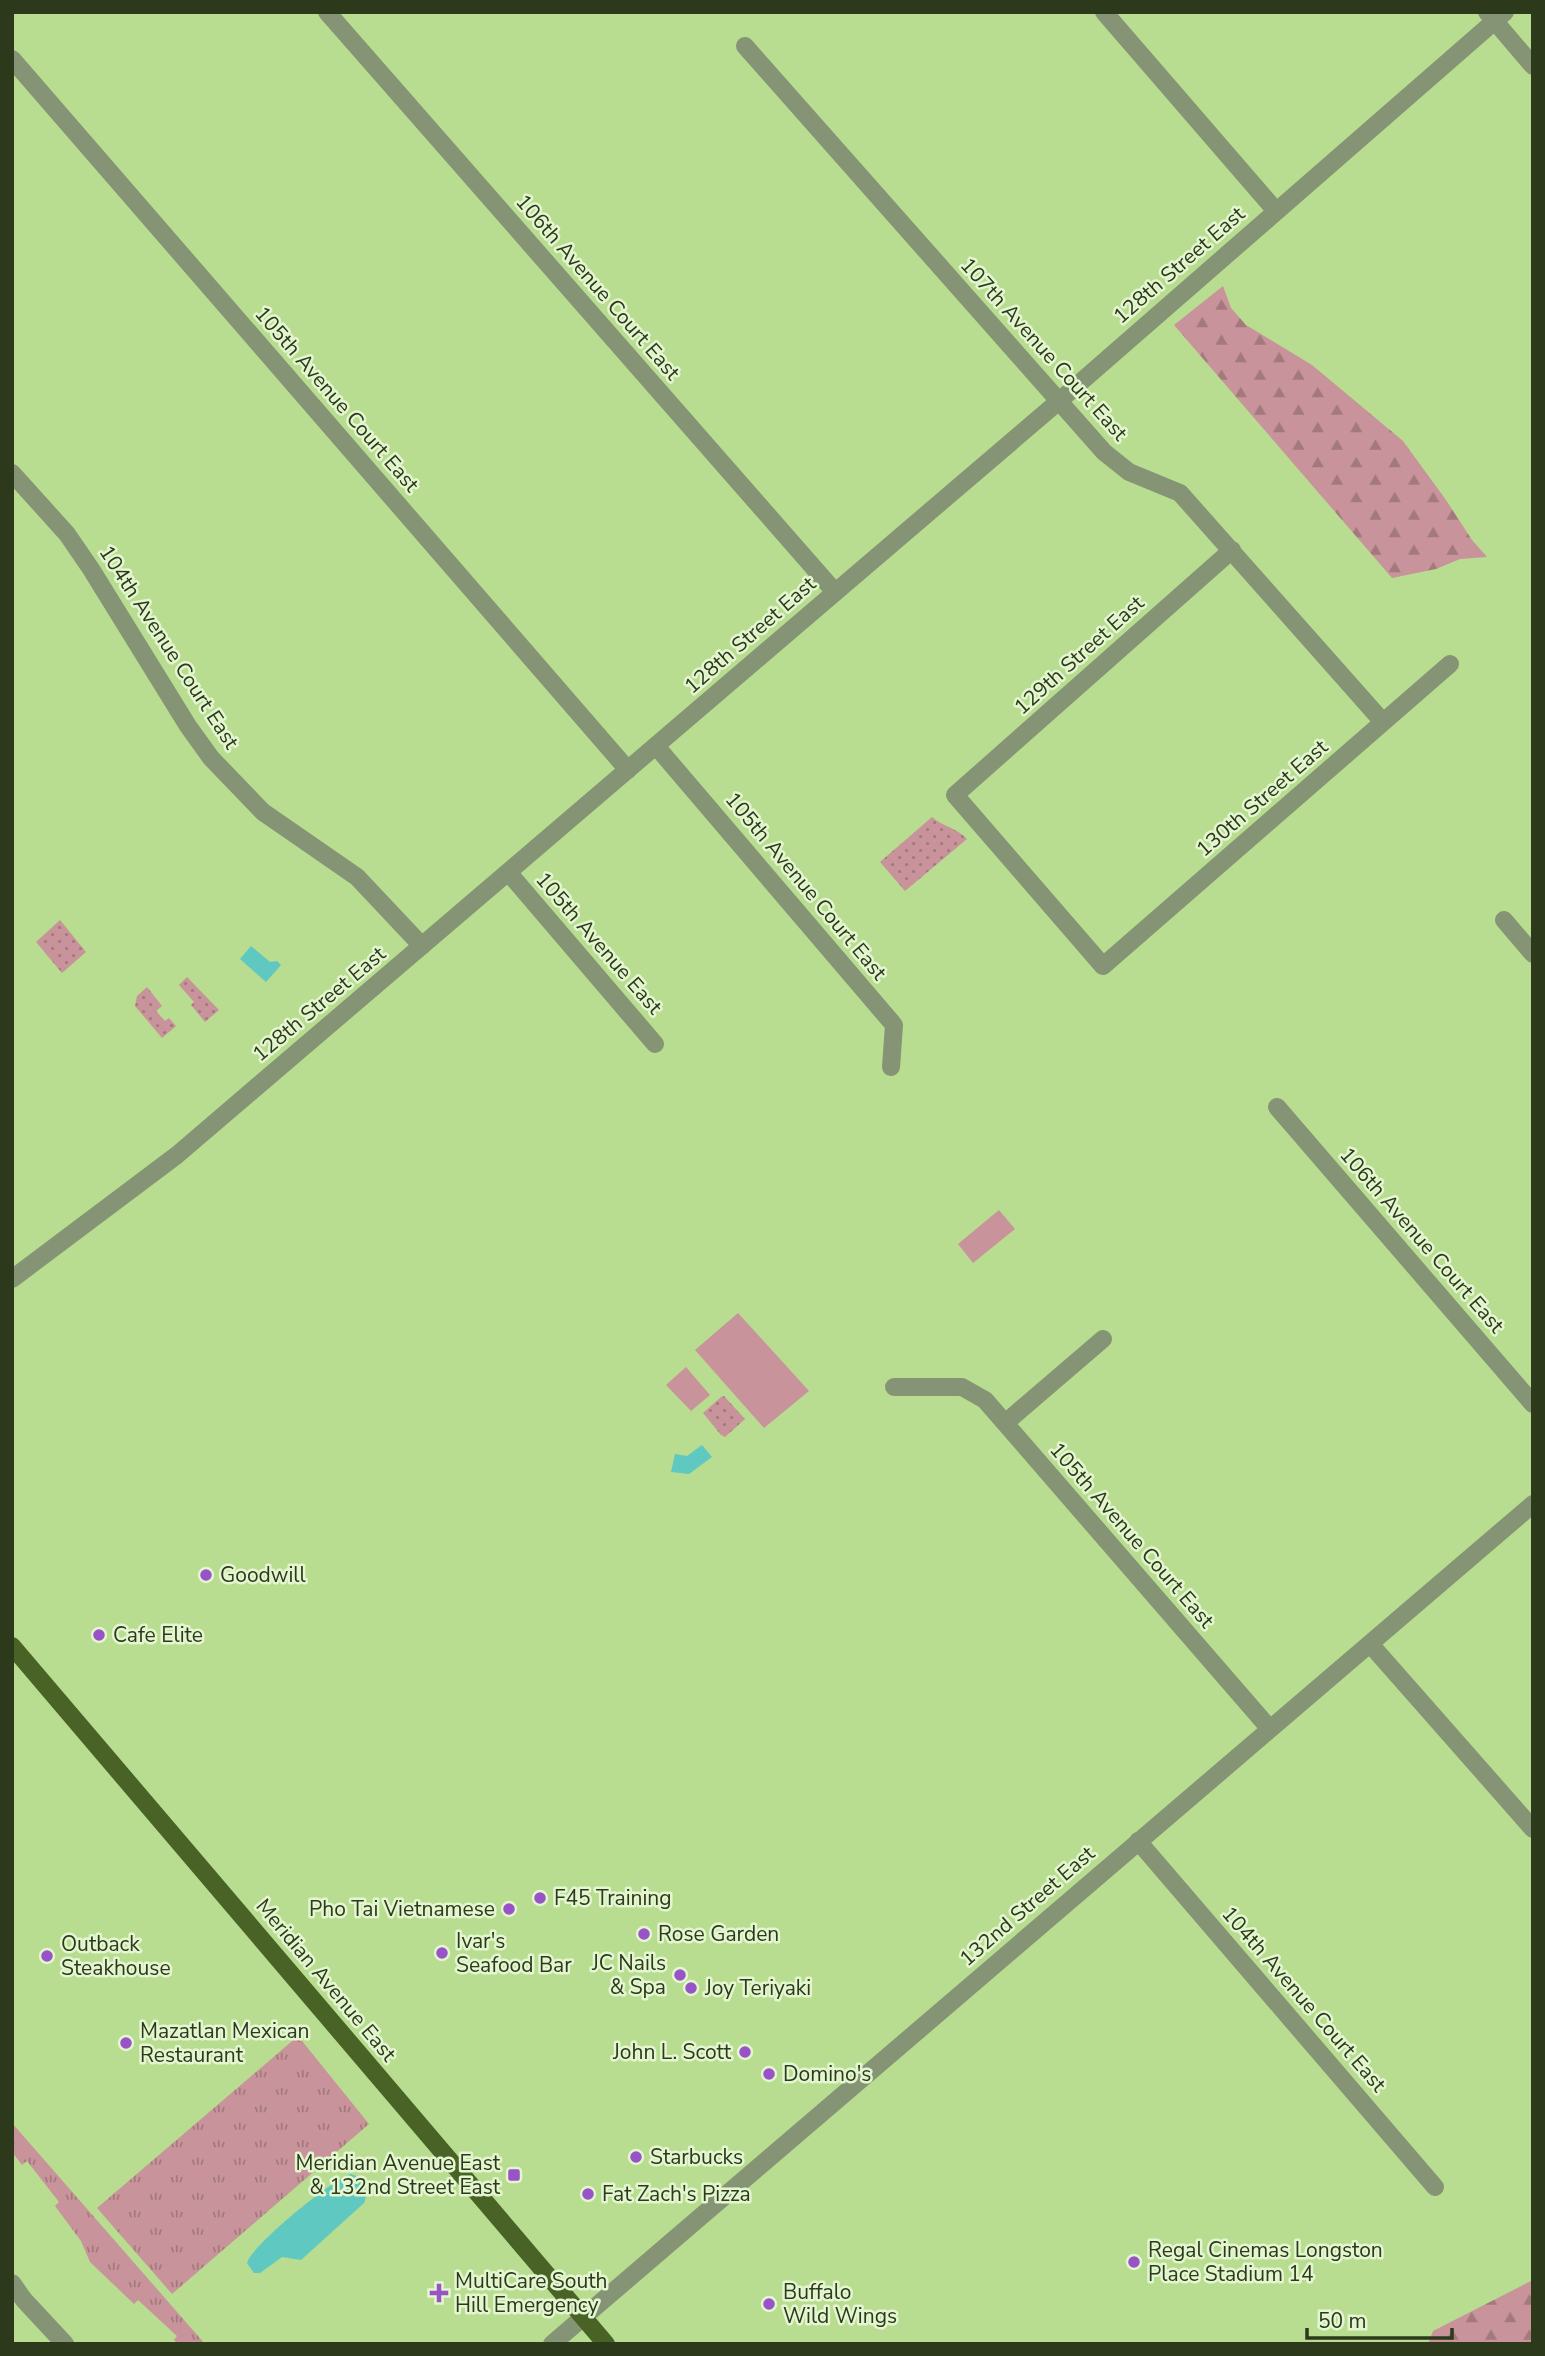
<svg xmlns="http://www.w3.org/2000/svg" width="1545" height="2356" viewBox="0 0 1545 2356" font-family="'Nunito Sans',sans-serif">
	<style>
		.grass { fill: url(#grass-tufts) }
		.forest { fill: url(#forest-firs) }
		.park { fill: url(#park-dots) }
		.pitch { fill: #c8939a }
		.water { fill: #5fc8c1 }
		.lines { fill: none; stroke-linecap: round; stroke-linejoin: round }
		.minor { stroke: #849475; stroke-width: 18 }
		.major { stroke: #496327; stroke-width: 18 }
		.poi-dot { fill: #9853c7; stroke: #e3f6d0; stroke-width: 2.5 }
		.labels { text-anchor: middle; stroke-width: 5; stroke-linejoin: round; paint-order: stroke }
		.street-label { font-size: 21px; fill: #2c3a1b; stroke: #e3f6d0 }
		.poi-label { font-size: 21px; fill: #2c3a1b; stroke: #e3f6d0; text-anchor: start }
	</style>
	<defs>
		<pattern id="grass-tufts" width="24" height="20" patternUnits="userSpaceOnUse" patternTransform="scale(1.75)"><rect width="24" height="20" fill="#c8939a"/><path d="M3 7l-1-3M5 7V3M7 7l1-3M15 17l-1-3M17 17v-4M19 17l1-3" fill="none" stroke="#a3797d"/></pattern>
		<pattern id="forest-firs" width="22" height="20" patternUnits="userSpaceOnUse" patternTransform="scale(1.75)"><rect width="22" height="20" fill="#c8939a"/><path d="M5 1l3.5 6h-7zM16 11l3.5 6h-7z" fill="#a3797d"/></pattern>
		<pattern id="park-dots" width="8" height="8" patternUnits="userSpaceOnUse" patternTransform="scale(1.75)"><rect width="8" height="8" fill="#c8939a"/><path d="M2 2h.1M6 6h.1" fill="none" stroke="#a3797d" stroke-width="1.8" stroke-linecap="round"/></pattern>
	</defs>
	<rect width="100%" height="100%" fill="#b8dc90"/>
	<path class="grass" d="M298,2036L369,2124L172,2294L97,2208Z
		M12,2123L205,2344H178L174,2340L177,2336L138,2300L134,2304L90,2262L81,2241L55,2206L59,2202L27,2161L22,2165L12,2152Z"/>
	<path class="forest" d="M1223,286L1231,308L1246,325L1312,365L1403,441L1446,500L1472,540L1487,557L1460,559L1436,569L1392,578L1174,325Z
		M1533,2280V2344H1428L1433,2331Z"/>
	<path class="park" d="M932,817C943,827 956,827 967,839L905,891L880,862Z
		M60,920L86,952L62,973L36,942Z
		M187,977L219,1010L205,1022L191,1005L194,1002L179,985Z
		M147,987L162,1006L156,1011L165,1021L169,1018L176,1026L162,1038L135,1006L137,996Z
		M724,1396L745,1419L725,1437L721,1435L703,1413L721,1397Z"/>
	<path class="pitch" d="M999,1210L1015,1229L973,1263L958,1244Z
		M738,1313L809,1391L764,1428L695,1350Z
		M686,1367L710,1395L691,1411L666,1385Z"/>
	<path class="water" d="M251,946L270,962L277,961L281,965L266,982L240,959Z
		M702,1445L712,1457L689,1474L671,1472L675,1454L687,1456Z
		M351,2174C364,2178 369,2192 364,2203L301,2260L282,2257L260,2273H254L247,2263C252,2245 333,2179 351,2174Z"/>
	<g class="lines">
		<path class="minor" d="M327,12L835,592
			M1104,12L1276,211
			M1487,12L1533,66
			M745,46L1104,452L1129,472L1180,493L1383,722
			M12,59L628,770
			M12,473L67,534L91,569L188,726L211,758L263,812L357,877L422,946
			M1232,550L955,795L1103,966L1450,664
			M656,746L894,1025L891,1067
			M508,872L655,1044
			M1504,920L1533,954
			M1277,1107L1533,1404
			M12,1279L177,1155L1059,401L1505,12
			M894,1387H962L985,1400L1270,1729
			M1005,1423L1103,1339
			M1371,1645L1533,1829
			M1138,1841L1435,2187
			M12,2283L24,2300L65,2344
			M552,2344L1533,1504"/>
		<path class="major" d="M12,1646L606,2344"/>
	</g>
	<g class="poi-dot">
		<circle cx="206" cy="1575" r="7"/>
		<circle cx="99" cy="1635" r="7"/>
		<circle cx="540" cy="1898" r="7"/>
		<circle cx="509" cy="1909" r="7"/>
		<circle cx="644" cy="1934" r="7"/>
		<circle cx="442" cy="1953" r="7"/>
		<circle cx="47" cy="1956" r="7"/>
		<circle cx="680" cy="1975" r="7"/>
		<circle cx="691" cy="1988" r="7"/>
		<circle cx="126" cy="2043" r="7"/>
		<circle cx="745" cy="2052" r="7"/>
		<circle cx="769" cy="2074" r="7"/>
		<circle cx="636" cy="2157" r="7"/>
		<rect x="507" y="2168" width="14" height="14" rx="3.5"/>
		<circle cx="588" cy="2194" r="7"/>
		<circle cx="1134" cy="2262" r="7"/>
		<path d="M435.5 2282.5h7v7h7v7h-7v7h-7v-7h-7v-7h7z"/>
		<circle cx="769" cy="2304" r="7"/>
	</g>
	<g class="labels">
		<g class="street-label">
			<text transform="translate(1179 265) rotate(-41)" y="7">128th Street East</text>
			<text transform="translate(598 287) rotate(49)" y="7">106th Avenue Court East</text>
			<text transform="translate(1044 349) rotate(48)" y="7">107th Avenue Court East</text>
			<text transform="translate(337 399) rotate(49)" y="7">105th Avenue Court East</text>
			<text transform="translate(750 635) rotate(-41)" y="7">128th Street East</text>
			<text transform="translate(169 647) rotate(57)" y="7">104th Avenue Court East</text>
			<text transform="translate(1079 655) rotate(-42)" y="7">129th Street East</text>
			<text transform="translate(1262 798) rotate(-41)" y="7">130th Street East</text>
			<text transform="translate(806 886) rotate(50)" y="7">105th Avenue Court East</text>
			<text transform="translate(599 943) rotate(49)" y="7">105th Avenue East</text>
			<text transform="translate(319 1004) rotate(-40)" y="7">128th Street East</text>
			<text transform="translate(1422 1240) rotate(49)" y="7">106th Avenue Court East</text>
			<text transform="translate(1132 1535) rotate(49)" y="7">105th Avenue Court East</text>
			<text transform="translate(1027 1906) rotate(-41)" y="7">132nd Street East</text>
			<text transform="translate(326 1980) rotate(50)" y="7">Meridian Avenue East</text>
			<text transform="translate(1304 1999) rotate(49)" y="7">104th Avenue Court East</text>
		</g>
		<g class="poi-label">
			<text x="220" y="1582">Goodwill</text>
			<text x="113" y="1642">Cafe Elite</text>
			<text x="554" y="1905">F45 Training</text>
			<text x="495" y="1916" text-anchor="end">Pho Tai Vietnamese</text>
			<text x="658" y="1941">Rose Garden</text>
			<text x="456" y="1948">Ivar's<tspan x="456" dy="24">Seafood Bar</tspan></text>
			<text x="61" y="1951">Outback<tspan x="61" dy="24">Steakhouse</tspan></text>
			<text x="666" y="1970" text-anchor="end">JC Nails<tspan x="666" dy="24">&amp; Spa</tspan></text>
			<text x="705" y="1995">Joy Teriyaki</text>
			<text x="140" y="2038">Mazatlan Mexican<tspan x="140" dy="24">Restaurant</tspan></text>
			<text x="731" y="2059" text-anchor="end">John L. Scott</text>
			<text x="783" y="2081">Domino's</text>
			<text x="650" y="2164">Starbucks</text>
			<text x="500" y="2170" text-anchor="end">Meridian Avenue East<tspan x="500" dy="24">&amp; 132nd Street East</tspan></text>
			<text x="602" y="2201">Fat Zach's Pizza</text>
			<text x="1148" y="2257">Regal Cinemas Longston<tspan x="1148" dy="24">Place Stadium 14</tspan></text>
			<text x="455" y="2288">MultiCare South<tspan x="455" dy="24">Hill Emergency</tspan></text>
			<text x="783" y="2299">Buffalo<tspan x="783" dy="24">Wild Wings</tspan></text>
		</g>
	</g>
	<rect width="1545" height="2356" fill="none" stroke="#2c3a1b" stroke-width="28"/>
	<path d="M1307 2328v10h145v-10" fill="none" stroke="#2c3a1b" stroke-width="3.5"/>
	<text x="1318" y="2328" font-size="21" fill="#2c3a1b" stroke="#e3f6d0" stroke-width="5" paint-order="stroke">50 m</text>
</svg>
